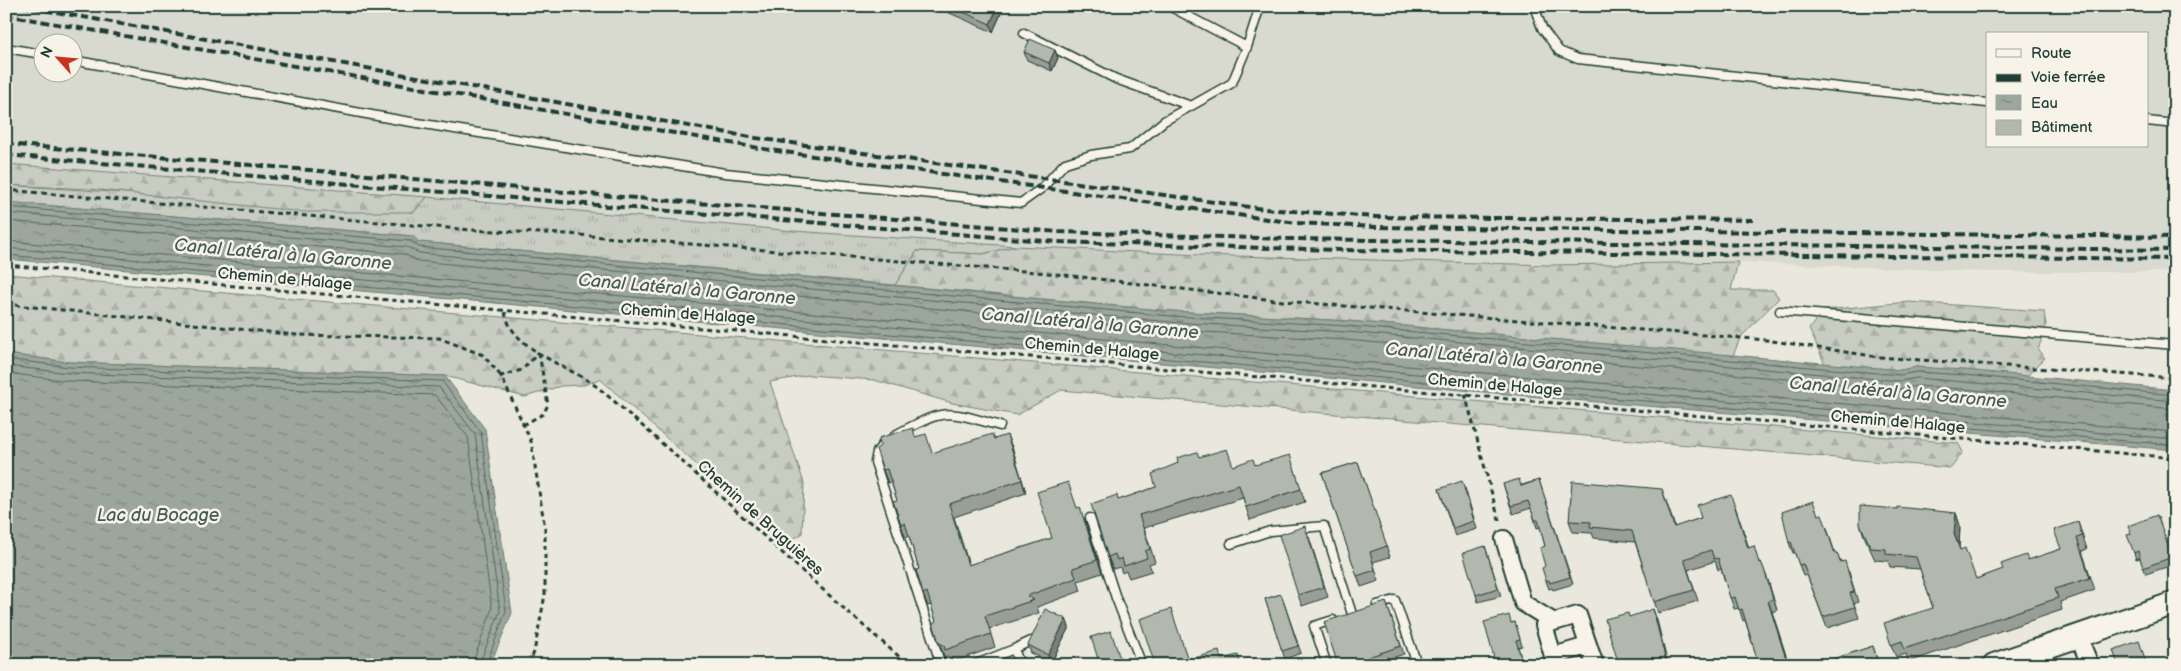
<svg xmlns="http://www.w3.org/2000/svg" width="2181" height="671" viewBox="0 0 2181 671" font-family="'Balsamiq Sans',sans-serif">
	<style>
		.built { fill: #d9dacf; fill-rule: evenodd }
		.grass { fill: url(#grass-tufts); stroke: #74847a }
		.forest { fill: url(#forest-firs); stroke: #74847a }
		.water { fill: url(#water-ripples); stroke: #6a7c72 }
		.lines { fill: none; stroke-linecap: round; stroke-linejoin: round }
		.shore { stroke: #51675e; stroke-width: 1 }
		.lane-casing { stroke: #1f3d34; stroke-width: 11 }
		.street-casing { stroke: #1f3d34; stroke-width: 20 }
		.secondary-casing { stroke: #1f3d34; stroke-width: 26 }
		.path { stroke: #1f3d34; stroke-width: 3; stroke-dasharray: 5 4; stroke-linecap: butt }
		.lane { stroke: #f7f3e8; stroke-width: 8 }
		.street { stroke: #f7f3e8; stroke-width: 16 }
		.secondary { stroke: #f7f3e8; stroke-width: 22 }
		.rail { stroke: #1f3d34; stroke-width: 4; stroke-dasharray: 8 4; stroke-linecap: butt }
		.wall { fill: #999e96; stroke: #1f3d34 }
		.shaded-wall { fill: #7d817a; stroke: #1f3d34 }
		.building { fill: #b2b8ae; stroke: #1f3d34 }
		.labels { text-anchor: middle; stroke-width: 5; stroke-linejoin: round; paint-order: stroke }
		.street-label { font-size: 16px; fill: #1f3d34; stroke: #f7f3e8 }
		.water-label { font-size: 18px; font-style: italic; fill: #445c53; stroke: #f7f3e8 }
	</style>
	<defs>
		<pattern id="grass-tufts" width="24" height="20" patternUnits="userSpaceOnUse" patternTransform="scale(1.25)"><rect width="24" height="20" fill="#c8ccc1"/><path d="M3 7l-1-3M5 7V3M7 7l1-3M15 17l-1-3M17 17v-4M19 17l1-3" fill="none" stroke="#abb0a6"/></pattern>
		<pattern id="forest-firs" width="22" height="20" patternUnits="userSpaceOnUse" patternTransform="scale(1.25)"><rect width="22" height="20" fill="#c8ccc1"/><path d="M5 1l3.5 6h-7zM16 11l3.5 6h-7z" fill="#abb0a6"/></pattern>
		<pattern id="water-ripples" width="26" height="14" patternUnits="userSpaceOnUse" patternTransform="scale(1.25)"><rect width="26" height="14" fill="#9ca69c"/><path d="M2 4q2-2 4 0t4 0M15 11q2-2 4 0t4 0" fill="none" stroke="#7f8880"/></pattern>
	</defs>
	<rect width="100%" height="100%" fill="#eae8dd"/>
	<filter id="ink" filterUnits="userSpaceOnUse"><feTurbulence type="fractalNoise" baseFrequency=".02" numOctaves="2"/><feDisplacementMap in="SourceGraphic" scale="10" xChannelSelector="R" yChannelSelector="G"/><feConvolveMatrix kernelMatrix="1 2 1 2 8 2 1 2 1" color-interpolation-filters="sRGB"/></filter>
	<g filter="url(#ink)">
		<path class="built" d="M6,6H2175V272H1987L1738,262L1550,265L1200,255L1015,246L794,231L427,197L6,164ZM1987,34H2147V146H1987ZM42,42H72V72H42Z"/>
		<path class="grass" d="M6,185L414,212L427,197L794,231L1015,246L983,254L917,251L895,285L419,242L413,236L6,202Z"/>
		<path class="forest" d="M6,164L427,197L414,212H304L90,189L6,185Z
			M1015,246L1200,255L1550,265L1738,262L1731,290H1773L1779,298L1740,338L1733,356L1348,321L1171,311L895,285L917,251L983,254Z
			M6,274L1958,443L1963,452L1951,468L1061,390L1017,415L952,403L874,380L809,375L770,382L804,483L802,534L785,543L600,379L584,385L561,386L525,397L445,376L69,362L6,354Z
			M1909,302L2044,311L2046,325L2038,350L2045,358L2027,376L1916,367L1901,370L1825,364L1809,329L1823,310Z"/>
		<path class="water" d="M6,202L413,236L419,242L1171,311L1348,321L1901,370L1916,367L1965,370L2175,390V450L1561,399L6,259Z
			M6,354L69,362L445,376L485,429L512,613L490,665H6Z"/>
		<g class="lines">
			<path class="shore" d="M6,207L410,241L419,247L1171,316L1347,326L1900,375L1917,372L1964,375L2175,395
				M6,213L407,247L419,253L1170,322L1347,332L1900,381L1917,378L1964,382L2175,401
				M6,221L404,254L418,261L1169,330L1346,340L1899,389L1918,386L1963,389L2175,409
				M6,241L1563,380L2175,432
				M6,248L1562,387L2175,439
				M6,255L1561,394L2175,445
				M6,359L69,367L442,381L481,432L506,611L486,665
				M6,366L69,373L439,387L475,434L500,611L479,665
				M6,373L69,381L435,395L468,437L492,609L472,665"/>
			<g class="lane-casing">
				<path id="lane" d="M1169,6L1247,47
					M1534,6L1542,28L1559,51L1578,59L1987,103
					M1024,33L1116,79L1191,106L1232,83L1247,47L1260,6
					M6,48L42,54
					M72,60L399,120L725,173L1021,203L1042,188L1065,163L1091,155L1130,149L1164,121L1191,106
					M2147,121L2175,124
					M1780,311L2175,345
					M895,435C946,408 945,410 1000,426
					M882,445L877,452L875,462L939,659L944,665
					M1090,518L1116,598L1142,665
					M1231,544L1270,531L1324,526L1352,614
					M1377,605L1395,600L1417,664L1415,665
					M1014,649L1031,641
					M974,665L1014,649L1020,665
					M1327,665L1314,626L1333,620"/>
			</g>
			<g class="street-casing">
				<path id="street" d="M1504,539L1523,603L1554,622L1578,615L1595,665
					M1554,622L1544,625L1553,656L1587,646
					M2078,635L2090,665"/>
			</g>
			<g class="secondary-casing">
				<path id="secondary" d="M1994,665L2175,603"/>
			</g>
			<path class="path" d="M6,190L471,230L567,234L1048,273L1283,301L1766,340L1879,357L2175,378
				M6,265C729,332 1452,393 2175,458
				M6,304L296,335L439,338L483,355L501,376
				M505,312C512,352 573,366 601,390C706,480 804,576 909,665
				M1465,394L1500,524
				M523,425L543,414L548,405L539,353
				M529,665L534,652L545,595V529L531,441L501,376L522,370L539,352"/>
			<use href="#lane" class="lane"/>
			<use href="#street" class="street"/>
			<use href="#secondary" class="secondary"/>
			<path class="rail" d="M22,6L756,138L1264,209L1376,217L1757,220
				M6,15L770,150L1296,223L1375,227L2175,237
				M6,144L623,197L1059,232L1289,239L2175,250
				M6,155L620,207L1058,242L1340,250L2175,259"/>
		</g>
		<path class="wall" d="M943,6H1004V7L993,32L945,11Z
			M1055,50L1058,58L1052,71L1027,60L1024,52Z
			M916,436L933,453L994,439L1012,447L1026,493L954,517L969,565L1052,538L1077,508L1085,520L1102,573L1078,581L1081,591L1037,607L1039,613L989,629L995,647L950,663L948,657L944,656L939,643L936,621L931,605L928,606L923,594L919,569L909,536L905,537L901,524L897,500L891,482L888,483L883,470Z
			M1199,457L1233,466L1255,465L1294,468L1305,502L1250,520L1243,498L1144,528L1155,562L1149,564L1152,571L1129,578L1126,571L1122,573L1120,567L1113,569L1108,557L1119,500L1156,487L1178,463Z
			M1358,462L1390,557L1373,562L1379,581L1361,587L1322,473Z
			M1539,480L1573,584L1553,590L1552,588L1549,589L1546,581L1545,546L1540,527L1537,528L1531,508L1513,514L1503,484L1522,485Z
			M1465,488L1477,529L1455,536L1439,489Z
			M1662,489L1675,527L1735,506L1749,548L1759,562H1761L1768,580L1777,610L1772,612L1789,665H1759L1745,620L1743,621L1739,608L1734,609L1721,569L1718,570L1715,561L1688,570L1698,601L1658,613L1635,542L1594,538L1592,533L1573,532L1569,521Z
			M1956,513L1960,526L1959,547L1976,579L2061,549L2078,522L2087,549L2082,551L2095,590L2060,602L2062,610L1929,655L1909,662L1906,654L1896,657L1891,645L1933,608L1920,569L1890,567L1888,561L1875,560L1864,536L1860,524Z
			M1818,515L1826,525L1835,553H1837L1841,562L1849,572L1858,602L1854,604L1859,618L1827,628L1807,575L1803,576L1795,553H1793L1789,543Z
			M2157,515L2175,564L2146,574L2140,558L2136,559L2134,553L2131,534Z
			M1309,537L1328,597L1302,606L1298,595Z
			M1485,546L1501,596L1478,602L1476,595Z
			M1281,594L1301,653L1285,659L1265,599Z
			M1386,602L1404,654L1370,665H1338Z
			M1066,619L1069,627L1051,663L1031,653L1028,645Z
			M1515,622L1522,646L1518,647L1523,665H1496L1512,623Z
			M1873,646L1879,665H1815Z"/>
		<path class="shaded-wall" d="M998,6H1004L993,32L990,24Z
			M1055,50L1058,58L1052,71L1049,63Z
			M1007,435L1012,447L1026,493L1022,480Z
			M1956,513L1960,526L1959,547L1954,534Z
			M1768,601L1772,612L1789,665H1788Z
			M1653,609L1657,620L1668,665H1667Z
			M1066,619L1069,627L1051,663L1048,655Z"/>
		<path class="building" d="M950,6H998L990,24Z
			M1030,39L1055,50L1049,63L1024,52Z
			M913,428L915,437L926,434L932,453L992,434L994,439L1007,435L1022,480L949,504L968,565L1052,538L1037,492L1068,482L1077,508L1080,507L1097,560L1073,568L1076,578L1027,596L1034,600L985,616L991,634L945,650L944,645L939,643L933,623L936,621L927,592L923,594L916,570L919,569L905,523L901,524L893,501L897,500L887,469L883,470L876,449L880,446L879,438Z
			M1227,449L1233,466L1253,459L1255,465L1290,455L1301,489L1246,507L1239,485L1139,515L1150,549L1145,551L1147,558L1124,566L1122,558L1117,560L1115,554L1108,557L1091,504L1117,495L1118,500L1156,487L1152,474L1178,463L1177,458L1197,452L1199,457Z
			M1358,462L1387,546L1370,552L1375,570L1357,576L1322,473Z
			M1519,479L1521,486L1539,480L1570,577L1550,583L1549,580L1546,581L1542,568L1545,566L1540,548L1545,546L1538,520H1535L1528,501L1511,506L1503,484Z
			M1462,481L1474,521L1453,528L1439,489Z
			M1572,481L1662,489L1674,527L1701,518L1697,505L1731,495L1748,548L1754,546L1759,563L1761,562L1764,569L1773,599L1768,601L1788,665H1759L1742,609L1739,610L1735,597L1730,598L1718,558L1714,559L1711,550L1684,559L1694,590L1654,602L1632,531L1590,527L1591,522L1569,521Z
			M1813,501L1818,515L1822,514L1835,554L1837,553L1840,562L1845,561L1854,592L1850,593L1855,607L1823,617L1803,564L1799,565L1791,542L1789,543L1782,512Z
			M1860,506L1897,509V507L1956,513L1954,534L1960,550L1965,548L1976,579L2003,569L2001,564L2026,555L2028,560L2061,549L2054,530L2078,522L2082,536L2077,538L2090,578L2055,589L2058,598L1904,649L1902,641L1891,645L1884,623L1933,608L1916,557L1886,554V549L1871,548L1860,524Z
			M2157,515L2172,557L2143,568L2138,551L2134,553L2127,535L2131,534L2128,526Z
			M1305,526L1324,587L1298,595L1279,535Z
			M1485,546L1498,588L1476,595L1463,553Z
			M1281,594L1298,646L1282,651L1265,599Z
			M1386,602L1401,646L1344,665H1338L1324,622Z
			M1045,609L1066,619L1048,655L1028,645Z
			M1171,609L1188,660L1219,651L1221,659L1238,655L1241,665H1155L1140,619Z
			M1653,609L1667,665H1619L1605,619L1628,613L1629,617Z
			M1509,615L1511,623L1515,622L1520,639L1516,640L1523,665H1496L1484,622Z
			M1111,631L1122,665H1100L1091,637Z
			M2139,641L2147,665H2118L2113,650Z
			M1873,646L1877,660L1864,665H1815Z"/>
	</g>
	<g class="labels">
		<g class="street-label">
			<text transform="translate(285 278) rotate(5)" y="6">Chemin de Halage</text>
			<text transform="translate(688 313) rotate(4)" y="6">Chemin de Halage</text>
			<text transform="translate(1092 348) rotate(5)" y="6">Chemin de Halage</text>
			<text transform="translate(1495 384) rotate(5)" y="6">Chemin de Halage</text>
			<text transform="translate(1898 421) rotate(5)" y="6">Chemin de Halage</text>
			<text transform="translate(761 517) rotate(42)" y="6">Chemin de Bruguières</text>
		</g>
		<g class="water-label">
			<text transform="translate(283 254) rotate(5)" y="6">Canal Latéral à la Garonne</text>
			<text transform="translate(687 289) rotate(5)" y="6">Canal Latéral à la Garonne</text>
			<text transform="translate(1090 323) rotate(5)" y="6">Canal Latéral à la Garonne</text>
			<text transform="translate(1494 358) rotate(5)" y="6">Canal Latéral à la Garonne</text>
			<text transform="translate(1898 392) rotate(5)" y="6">Canal Latéral à la Garonne</text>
			<text x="158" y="521">Lac du Bocage</text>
		</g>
	</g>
	<rect width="2181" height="671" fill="none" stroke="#f7f3e8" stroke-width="25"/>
	<rect x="12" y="12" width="2156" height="646" fill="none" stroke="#1f3d34" stroke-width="2" filter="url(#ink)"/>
	<rect x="1986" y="32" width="162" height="115" fill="#f7f3e8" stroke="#a1aaa0"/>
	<rect x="1996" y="49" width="25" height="8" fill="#f7f3e8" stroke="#a1aaa0"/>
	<text x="2031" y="58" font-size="15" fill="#1f3d34">Route</text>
	<rect x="1996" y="74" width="25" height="8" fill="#1f3d34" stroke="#a1aaa0"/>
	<text x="2031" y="82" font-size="15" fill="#1f3d34">Voie ferrée</text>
	<rect x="1996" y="95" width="25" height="15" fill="url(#water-ripples)" stroke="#a1aaa0"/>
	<text x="2031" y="108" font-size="15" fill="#1f3d34">Eau</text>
	<rect x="1996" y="120" width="25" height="15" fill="#b2b8ae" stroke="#a1aaa0"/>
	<text x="2031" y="132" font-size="15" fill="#1f3d34">Bâtiment</text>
	<g transform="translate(58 58) rotate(297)"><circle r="24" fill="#f7f3e8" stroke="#a1aaa0"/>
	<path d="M0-4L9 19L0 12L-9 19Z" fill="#c8321e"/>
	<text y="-8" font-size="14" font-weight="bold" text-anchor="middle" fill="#1f3d34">N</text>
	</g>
</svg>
